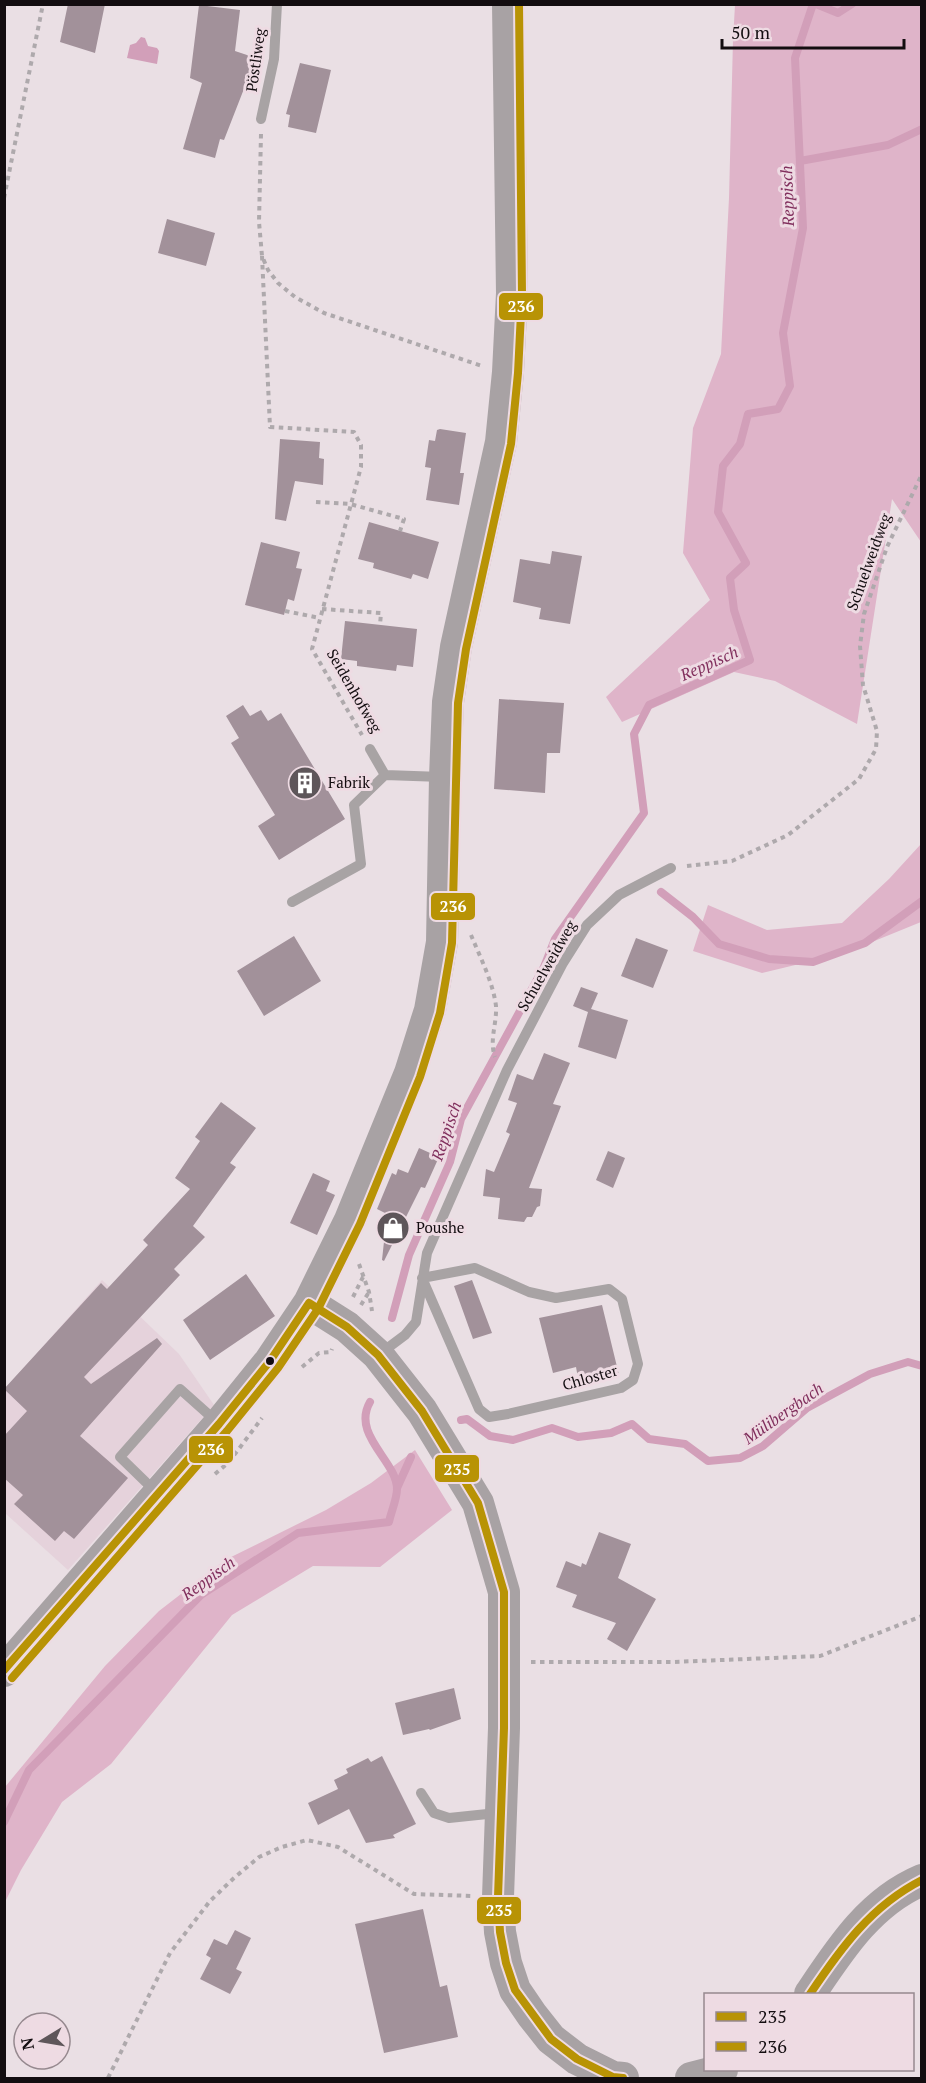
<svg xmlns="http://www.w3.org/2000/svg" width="926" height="2083" viewBox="0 0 926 2083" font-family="'PT Serif',serif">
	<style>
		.built { fill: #e5d2db }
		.forest { fill: #dfb4c9 }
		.water { fill: #d29fb9 }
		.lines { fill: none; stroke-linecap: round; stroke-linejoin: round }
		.stream { stroke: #d29fb9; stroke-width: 8 }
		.building { fill: #a2919a }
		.path { stroke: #aea9ac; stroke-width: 4; stroke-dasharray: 4.5 4.5; stroke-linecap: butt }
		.lane { stroke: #a8a3a4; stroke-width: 10 }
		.secondary { stroke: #a8a2a4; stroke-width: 32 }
		.bus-1-casing { stroke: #eedbe3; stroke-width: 12 }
		.bus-2-casing { stroke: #eedbe3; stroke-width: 12 }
		.bus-1 { stroke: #b89305; stroke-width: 8 }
		.bus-2 { stroke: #b89305; stroke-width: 8 }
		.bus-dot { fill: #130d10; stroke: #eedbe3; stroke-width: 2 }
		.labels { text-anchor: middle; stroke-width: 6; stroke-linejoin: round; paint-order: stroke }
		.street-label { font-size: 15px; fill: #130d10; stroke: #eedbe3 }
		.poi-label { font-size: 15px; fill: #130d10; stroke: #eedbe3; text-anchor: start }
		.water-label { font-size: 16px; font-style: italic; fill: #812f5d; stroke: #eedbe3 }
		.line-badge { stroke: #eedbe3; stroke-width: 2 }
		.badge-label { font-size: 16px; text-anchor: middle; font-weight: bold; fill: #fff }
	</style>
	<rect width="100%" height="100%" fill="#eadfe4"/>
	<path class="built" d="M102,1280L179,1354L214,1405L68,1570L5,1513V1389Z"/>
	<path class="forest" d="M735,5H921V542L892,499L857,724L775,681L734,672L622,722L606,697L710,600L683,553L693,428L721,354L729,198L733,40Z
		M921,844V922L845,953L762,973L693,951L708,905L767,930L842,923L889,879Z
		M415,1450L452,1510L380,1567L313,1566L232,1615L111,1764L62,1802L21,1870L5,1902V1787L105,1666L159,1611L225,1560L326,1510L371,1483Z"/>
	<path class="water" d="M141,37L145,38L148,46L157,48L159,51L157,64L127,58L130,45L136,43Z"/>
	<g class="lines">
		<path class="stream" d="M816,4L838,13L852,4
			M800,161L888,145L922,129
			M661,892L693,917L719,944L769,959L813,962L865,943L922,901
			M392,1318L409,1255L450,1162L461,1119L544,967L555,939L644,813L634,734L649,705L750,660L734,610L730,578L746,563L718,512L723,466L740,444L748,414L778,409L790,386L783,333L803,228L795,58L813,4
			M461,1420L467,1419L490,1436L513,1440L552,1428L578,1437L611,1433L632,1424L649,1439L685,1444L708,1461L740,1458L763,1446L807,1408L870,1374L908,1362L922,1366
			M397,1488L411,1457
			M4,1822L29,1770L201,1595L298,1533L389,1522C391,1512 397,1499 397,1489C397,1461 351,1435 370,1402"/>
	</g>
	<path class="building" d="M68,4H105L95,53L60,42Z
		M199,5L240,10L235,51L256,58L224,140L220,139L215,158L183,149L202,83L190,78Z
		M300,63L331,70L316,133L288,127L290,115L286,114Z
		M167,219L215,233L206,266L158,253Z
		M440,429L466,433L460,473H464L459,505L426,500L431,468L425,467L429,440L435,441L437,430Z
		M280,439L320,442L319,458L324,459L323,485L295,481L286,521L275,519Z
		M369,522L439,542L428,579L413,574L411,579L373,568L374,563L358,559Z
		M261,542L300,552L296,568L302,569L294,601L288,599L284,615L245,605Z
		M552,551L582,556L570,624L539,619L541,608L513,602L520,559L550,564Z
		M345,621L417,629L413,667L397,665L396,671L357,666V661L341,659Z
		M499,699L564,703L560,753H547L545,793L494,789Z
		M243,705L250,716L261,710L268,721L281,713L345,819L279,860L258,826L275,815L231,743L239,738L226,716Z
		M294,936L321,981L264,1016L237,971Z
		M636,938L668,950L653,988L621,976Z
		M581,987L598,993L591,1009L628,1020L616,1059L578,1047L588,1012L573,1006Z
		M544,1053L570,1063L553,1104L561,1106L529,1188L542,1189L540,1206L537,1207L532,1217H527L524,1222L498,1219L500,1198L483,1196L486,1169L494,1172L510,1134L506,1132L517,1103L508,1100L517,1074L533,1080Z
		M221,1102L256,1128L230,1163L236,1167L193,1226L205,1237L174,1269L180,1275L84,1377L91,1384L157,1338L162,1344L80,1436L128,1478L74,1539L64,1531L55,1541L14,1504L23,1495L4,1478V1436L27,1411L4,1389L101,1283L107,1289L148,1245L143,1240L190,1189L175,1178L200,1141L195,1137Z
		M419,1148L439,1157L425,1188L421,1187L384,1261L382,1260L387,1214L377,1209L392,1173L396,1175L398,1169L408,1173Z
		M608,1151L625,1158L613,1188L596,1180Z
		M313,1173L330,1181L326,1191L335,1195L317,1235L290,1223Z
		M246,1274L275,1316L210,1360L183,1320Z
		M472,1280L492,1333L473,1339L454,1286Z
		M602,1305L619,1375L579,1384L576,1367L553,1373L539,1318Z
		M599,1532L631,1544L618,1578L656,1599L627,1651L607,1639L616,1623L572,1607L577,1595L556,1587L566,1561L581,1567L582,1563L586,1565Z
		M454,1688L461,1719L430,1730L429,1729L403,1735L395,1703Z
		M382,1756L416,1824L393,1835L395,1838L366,1843L349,1809L318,1825L308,1803L338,1789L334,1780L348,1773L346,1769L368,1758L371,1762Z
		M423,1909L440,1987L447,1985L458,2037L384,2053L355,1924Z
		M235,1930L251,1938L236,1969L242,1972L230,1994L200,1979L211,1958L206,1955L214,1939L227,1945Z"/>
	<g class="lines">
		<path class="path" d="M261,134L259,222L262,256L268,270L278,283L295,297L324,313L482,366
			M4,198L43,4
			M262,256L270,427L354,432L361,445V467L312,649L362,735
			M316,502L350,504L404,519L400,531
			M322,609L381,613L380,625
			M285,611L320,618
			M687,866L732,861L788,835L859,779L876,749L877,731L863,685L860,646L864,614L887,547L922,474
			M471,935C480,957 493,982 496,1006C497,1024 489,1040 495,1057
			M359,1264L369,1292L372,1311
			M353,1297L363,1277
			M361,1305L369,1292
			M302,1367L319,1353L331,1352L332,1349
			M215,1474L229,1462L262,1418
			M531,1662H673L820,1656L922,1616
			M108,2078L170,1953L210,1901L234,1878L259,1857L282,1847L307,1840L338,1847L414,1894L473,1896"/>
		<path class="lane" d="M261,119L274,59L277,4
			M370,749L385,775
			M385,775L442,777
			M292,902L361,864L354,805L385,775
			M475,1268L529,1292L556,1298L609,1289L622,1299L638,1364L633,1380L621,1388L508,1414L489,1417L479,1409L422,1278Z
			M381,1353L405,1335L416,1322L427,1253L507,1070L563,963L587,925L619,895L671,868
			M157,1493L120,1457L180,1389L217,1422
			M421,1793L434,1813L449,1818L497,1813"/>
		<path class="secondary" d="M309,1303L347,1327L378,1355L422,1411L478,1503L504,1592V1728L498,1897L500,1932L506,1963L515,1990L532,2015L551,2039L577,2059L613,2077L623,2078
			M4,1671L219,1424L270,1361L309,1303L350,1220L410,1073L430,1010L442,942L445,777L448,702L456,647L501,442L508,372L512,293L508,4
			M810,1994C840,1949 870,1902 922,1880
			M691,2078L722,2070"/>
		<g class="bus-1-casing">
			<path id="bus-1" d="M309,1303L347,1327L378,1355L422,1411L478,1503L504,1592V1728L498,1897L500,1932L506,1963L515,1990L551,2039L577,2059L613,2077L623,2078
				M4,1670L219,1424L270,1361L309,1303
				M810,1994C841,1948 871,1906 922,1880"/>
		</g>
		<g class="bus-2-casing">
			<path id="bus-2" d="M12,1678L227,1431L278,1368L318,1309L360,1224L420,1077L440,1013L452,943L458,703L466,649L511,444L518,373L522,293L519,4"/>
		</g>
		<use href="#bus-1" class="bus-1"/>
		<use href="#bus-2" class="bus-2"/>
	</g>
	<defs>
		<g id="building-disc" transform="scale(1.725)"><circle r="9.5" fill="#5e565a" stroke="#eedbe3"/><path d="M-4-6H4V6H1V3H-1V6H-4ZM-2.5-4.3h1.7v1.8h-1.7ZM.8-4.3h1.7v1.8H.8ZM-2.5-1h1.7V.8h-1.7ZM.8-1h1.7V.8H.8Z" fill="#fff"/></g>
		<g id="shop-disc" transform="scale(1.725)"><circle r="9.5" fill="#5e565a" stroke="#eedbe3"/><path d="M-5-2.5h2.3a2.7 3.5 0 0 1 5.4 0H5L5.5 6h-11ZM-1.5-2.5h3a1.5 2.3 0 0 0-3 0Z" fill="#fff"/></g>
	</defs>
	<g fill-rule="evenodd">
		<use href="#building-disc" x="305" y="783"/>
		<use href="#shop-disc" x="393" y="1228"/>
	</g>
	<circle class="bus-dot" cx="270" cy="1361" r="5"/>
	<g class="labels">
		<g class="street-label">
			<text transform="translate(256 60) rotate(-82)" y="5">Pöstliweg</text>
			<text transform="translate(869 562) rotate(-70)" y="5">Schuelweidweg</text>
			<text transform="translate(354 691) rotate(60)" y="5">Seidenhofweg</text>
			<text transform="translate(547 966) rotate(-60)" y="5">Schuelweidweg</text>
			<text transform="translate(590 1378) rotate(-16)" y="5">Chloster</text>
		</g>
		<g class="poi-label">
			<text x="328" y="788">Fabrik</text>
			<text x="416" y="1233">Poushe</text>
		</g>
		<g class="water-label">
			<text transform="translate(787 196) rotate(-92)" y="6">Reppisch</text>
			<text transform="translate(709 663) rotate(-24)" y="6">Reppisch</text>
			<text transform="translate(446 1131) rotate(-71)" y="6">Reppisch</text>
			<text transform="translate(783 1413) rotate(-35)" y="6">Mülibergbach</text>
			<text transform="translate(208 1578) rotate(-36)" y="6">Reppisch</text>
		</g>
	</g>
	<g class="line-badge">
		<rect x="498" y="292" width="46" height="29" rx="6" fill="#b89305"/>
		<rect x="430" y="892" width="46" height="29" rx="6" fill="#b89305"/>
		<rect x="188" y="1435" width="46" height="29" rx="6" fill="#b89305"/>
		<rect x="434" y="1454" width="46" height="29" rx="6" fill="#b89305"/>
		<rect x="476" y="1896" width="46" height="29" rx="6" fill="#b89305"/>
	</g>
	<g class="badge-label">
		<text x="521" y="312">236</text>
		<text x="453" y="912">236</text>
		<text x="211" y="1455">236</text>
		<text x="457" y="1475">235</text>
		<text x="499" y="1916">235</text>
	</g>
	<rect width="926" height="2083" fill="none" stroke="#130d10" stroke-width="12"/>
	<rect x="704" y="1993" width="210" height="78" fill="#eedbe3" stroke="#96898f" stroke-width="1.5"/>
	<rect x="716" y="2012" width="30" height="9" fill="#b89305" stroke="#96898f" stroke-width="1.5"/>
	<text x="758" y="2023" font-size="18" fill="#130d10">235</text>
	<rect x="716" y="2042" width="30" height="9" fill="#b89305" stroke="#96898f" stroke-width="1.5"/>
	<text x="758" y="2053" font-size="18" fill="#130d10">236</text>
	<g transform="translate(42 2041) rotate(259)"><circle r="28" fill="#eedbe3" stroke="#96898f" stroke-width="1.5"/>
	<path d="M0-4.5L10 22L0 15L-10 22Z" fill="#5e565a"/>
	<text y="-9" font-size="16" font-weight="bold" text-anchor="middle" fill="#130d10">N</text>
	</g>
	<path d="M722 39v9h182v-9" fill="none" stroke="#130d10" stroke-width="3"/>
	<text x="731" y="39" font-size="18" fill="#130d10" stroke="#eedbe3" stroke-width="4.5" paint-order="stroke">50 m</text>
</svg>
